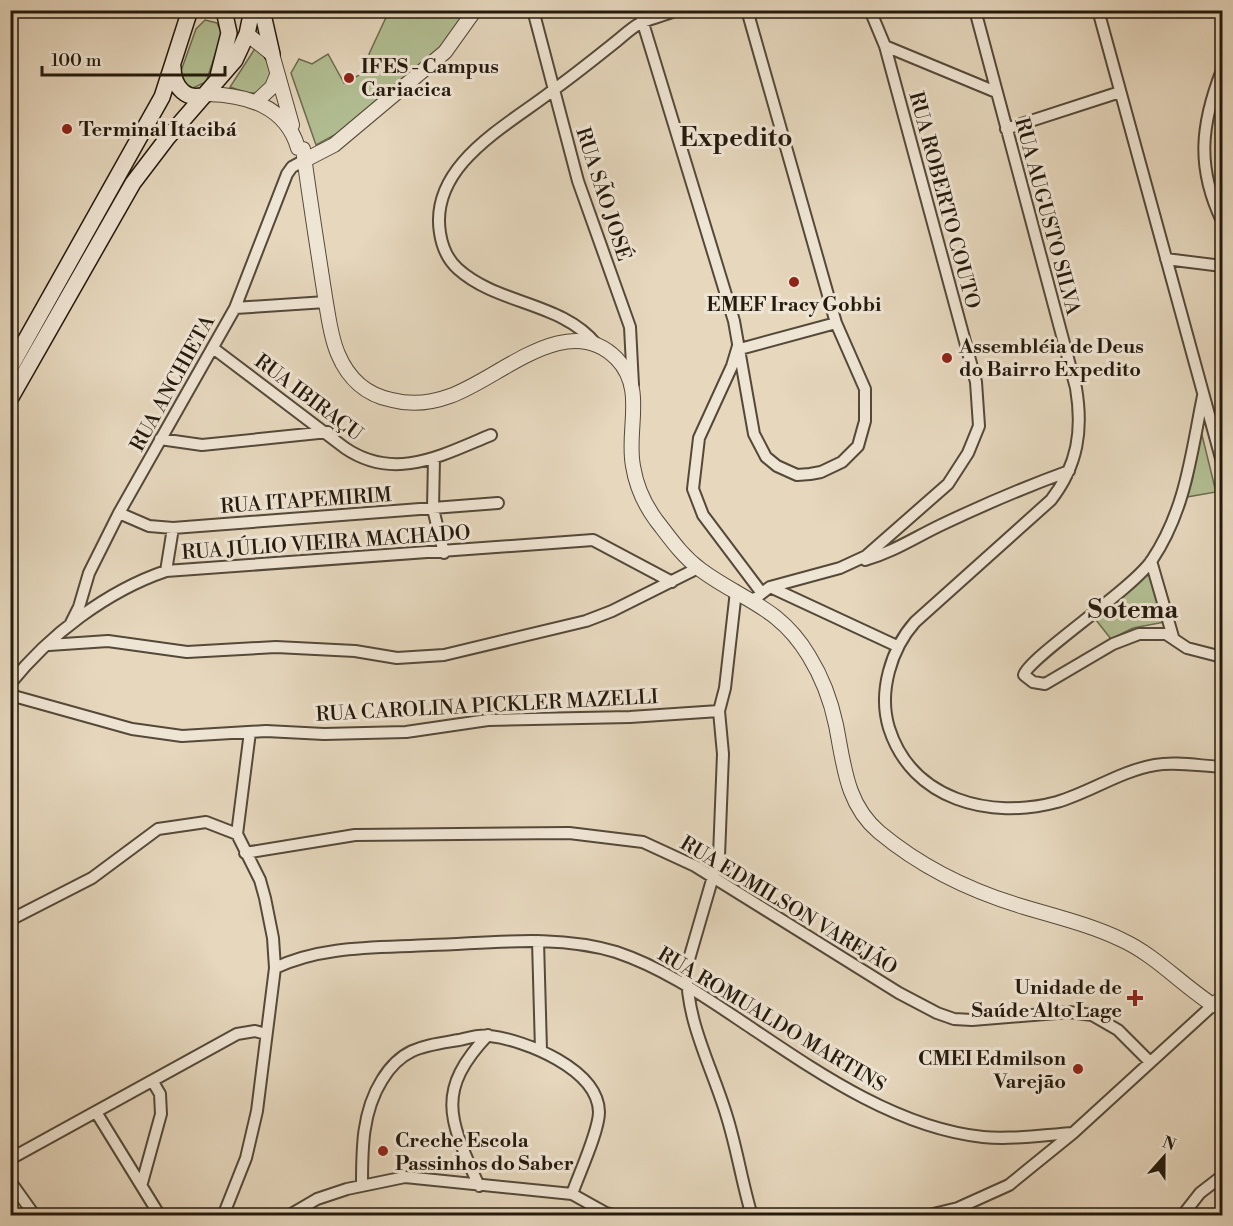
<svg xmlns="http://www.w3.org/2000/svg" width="1233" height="1226" viewBox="0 0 1233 1226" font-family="'Libre Bodoni',serif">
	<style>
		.green { fill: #b2bf93; stroke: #6b6c50; stroke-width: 1.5 }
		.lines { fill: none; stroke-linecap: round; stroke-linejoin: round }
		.minor-casing { stroke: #544939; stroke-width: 14 }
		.tertiary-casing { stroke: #544939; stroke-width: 16 }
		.secondary-casing { stroke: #241a0d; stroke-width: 18 }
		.minor { stroke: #efe5d4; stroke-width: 10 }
		.tertiary { stroke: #efe5d4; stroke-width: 14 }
		.secondary { stroke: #efe5d4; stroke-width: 15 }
		.poi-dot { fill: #8f2418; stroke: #efe5d4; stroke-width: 2 }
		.labels { text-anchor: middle; stroke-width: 6; stroke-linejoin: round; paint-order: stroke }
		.poi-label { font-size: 20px; font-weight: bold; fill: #241a0d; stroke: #efe5d4; text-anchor: start }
		.street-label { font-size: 20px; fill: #241a0d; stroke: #efe5d4 }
		.district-label { font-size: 26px; font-weight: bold; fill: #241a0d; stroke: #efe5d4 }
	</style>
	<rect width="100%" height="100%" fill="#e6d7bd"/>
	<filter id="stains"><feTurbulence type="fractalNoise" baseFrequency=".00333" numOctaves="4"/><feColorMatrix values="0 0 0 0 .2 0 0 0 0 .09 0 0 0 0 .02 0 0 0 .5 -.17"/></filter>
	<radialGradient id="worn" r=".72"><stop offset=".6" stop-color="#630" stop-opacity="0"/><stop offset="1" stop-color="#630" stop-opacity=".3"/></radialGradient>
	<path class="green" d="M389,11H470L454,37L342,131L316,145L291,73L299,59L312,64L328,54L344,83L375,67L369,54Z
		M205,20L217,23L222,34L206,82L193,88L185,84L181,71L196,29Z
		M256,47L265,52L274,72L261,93H247L230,87Z
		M1201,431L1216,492L1187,497L1192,481Z
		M1150,575L1165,622L1133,628L1111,639L1096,620L1144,576Z"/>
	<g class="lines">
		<g class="minor-casing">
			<path id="minor" d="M533,10L578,181L630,327L633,385
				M639,10L734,321L754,434L766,457L777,466L797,475L810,474L821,472L842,462L858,446L865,421V389L836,323L747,10
				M975,10L1076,388C1083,430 1078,465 1051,500L915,622C891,649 878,692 889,728C912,800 990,820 1057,802C1091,792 1120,771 1155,765C1176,761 1200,766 1222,767
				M1098,10L1222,462
				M885,46L996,92
				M1222,70C1201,124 1196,167 1222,221
				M1006,129L1120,92
				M1166,259L1222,266
				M235,308L326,302
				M596,344C562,302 498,305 458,269C448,260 442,246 440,233C429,165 507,126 552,91C573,76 593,60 613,44C622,37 632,27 642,22C653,18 666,15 677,10
				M738,346L732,366L699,438L693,489L703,515L761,592
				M213,348L345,448C395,482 442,455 491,435
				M740,349L836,323
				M1203,396C1191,454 1186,509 1152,560C1133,589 1028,658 1024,675L1033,682L1045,684L1113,644L1139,634H1166L1187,648L1222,657
				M160,439L202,445L328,432
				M434,458L433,509L444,553
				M119,513L149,526L173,528L498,503
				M865,560C893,552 914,538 941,525C983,505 1025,487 1069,471
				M1151,561L1173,637
				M166,571L173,528
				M770,587L897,646
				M736,591L725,688L719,711L723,754L719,856L687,966C685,1021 712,1066 727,1117C737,1149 742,1183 752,1216
				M753,600L770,587L840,568L866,556L948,484L968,453L979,426L976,382L885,46L870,10
				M71,623L79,607L89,573L119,513L235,308L287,174L292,167L305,160
				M49,645L108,641L187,652L276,647L355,651L397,658L444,655L586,621L612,611L698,568
				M10,684C49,635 107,591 166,571L593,540L672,582
				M10,695L132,729L182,736L266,731L324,734L406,732L488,720L630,717L719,711
				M245,853L355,835L569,833L643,842L695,866L899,993L937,1013L954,1019L972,1020L1069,1012L1092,1015L1118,1030L1150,1062
				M10,920L92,878L158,829L206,822L237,834
				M538,941L541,1050
				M275,968C323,945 379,948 431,945C492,943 557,934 616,952C664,968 705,997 747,1025C817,1072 897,1128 983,1137C1012,1140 1043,1135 1073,1133
				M96,1112L160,1216
				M10,1159L237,1034L255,1031L266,1034
				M10,1181L35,1216
				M142,1183L161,1114L160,1094L153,1082
				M362,1185C362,1149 362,1112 382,1080C402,1047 424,1046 459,1040C468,1038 481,1034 490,1036C525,1040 598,1069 599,1112C599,1131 579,1174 572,1194
				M479,1186C450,1121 434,1092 488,1035
				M223,1216L246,1158L257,1111L275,968L273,938L265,898L260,880L237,834L250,732
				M288,1216L317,1199L347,1189L405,1177L572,1194L606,1213L619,1216
				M925,1216L958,1208L1009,1185L1073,1133L1213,1005L1222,1007
				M1182,1216L1200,1193L1222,1176"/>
		</g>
		<g class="tertiary-casing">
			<path id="tertiary" d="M247,34L272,54L292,125
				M207,94C247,95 286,106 298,148L303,149C310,201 318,252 326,303C329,320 331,338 338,354C348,378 366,395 392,400C411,405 431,403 450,396C499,379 568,308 617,359C646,389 626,430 633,466C636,485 645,505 656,520C670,538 682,556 701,570C743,601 779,606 809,656C822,677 831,701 836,725C844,765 846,804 879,832C921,867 973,892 1024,907C1057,917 1091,925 1122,940C1155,955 1182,985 1213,1005L1222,998
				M256,102L272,87L277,75
				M305,160L334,145L445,52L475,10"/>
		</g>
		<g class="secondary-casing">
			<path id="secondary" d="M262,10L272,54
				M173,67C173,87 187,103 207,94
				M218,76L229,33L225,15
				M10,368L162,97L190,10
				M10,399L133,183L168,137L235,60L247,34L252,10"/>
		</g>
		<use href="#minor" class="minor"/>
		<use href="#tertiary" class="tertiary"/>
		<use href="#secondary" class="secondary"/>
	</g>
	<g class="poi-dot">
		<circle cx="349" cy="78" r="6"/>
		<circle cx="67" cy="129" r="6"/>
		<circle cx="794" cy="282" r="6"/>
		<circle cx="947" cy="358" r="6"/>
		<path d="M1132 989h6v6h6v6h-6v6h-6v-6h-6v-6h6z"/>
		<circle cx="1078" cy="1069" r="6"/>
		<circle cx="383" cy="1151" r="6"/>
	</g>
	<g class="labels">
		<g class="poi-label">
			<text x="361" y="73">IFES - Campus<tspan x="361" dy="23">Cariacica</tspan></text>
			<text x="79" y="136">Terminal Itacibá</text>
			<text x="794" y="311" text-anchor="middle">EMEF Iracy Gobbi</text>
			<text x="959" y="353">Assembléia de Deus<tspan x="959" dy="23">do Bairro Expedito</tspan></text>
			<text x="1122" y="994" text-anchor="end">Unidade de<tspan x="1122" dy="23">Saúde Alto Lage</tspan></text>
			<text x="1066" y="1065" text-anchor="end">CMEI Edmilson<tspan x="1066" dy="23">Varejão</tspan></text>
			<text x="395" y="1147">Creche Escola<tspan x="395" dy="23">Passinhos do Saber</tspan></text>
		</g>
		<g class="street-label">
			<text transform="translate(604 194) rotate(72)" y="7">RUA SÃO JOSÉ</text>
			<text transform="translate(945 200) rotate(75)" y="7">RUA ROBERTO COUTO</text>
			<text transform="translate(1048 216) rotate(75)" y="7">RUA AUGUSTO SILVA</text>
			<text transform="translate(172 383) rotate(-61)" y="7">RUA ANCHIETA</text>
			<text transform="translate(309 397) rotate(37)" y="7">RUA IBIRAÇU</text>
			<text transform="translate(306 500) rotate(-4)" y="7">RUA ITAPEMIRIM</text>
			<text transform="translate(326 542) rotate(-4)" y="7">RUA JÚLIO VIEIRA MACHADO</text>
			<text transform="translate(487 705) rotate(-3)" y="7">RUA CAROLINA PICKLER MAZELLI</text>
			<text transform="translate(789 905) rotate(31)" y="7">RUA EDMILSON VAREJÃO</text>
			<text transform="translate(772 1019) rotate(31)" y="7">RUA ROMUALDO MARTINS</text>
		</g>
		<g class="district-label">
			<text x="736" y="146">Expedito</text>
			<text x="1133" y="618">Sotema</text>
		</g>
	</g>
	<rect width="1233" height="1226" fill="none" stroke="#e6d7bd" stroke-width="36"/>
	<rect x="12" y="12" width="1209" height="1202" fill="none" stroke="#241a0d" stroke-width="3"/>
	<rect x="18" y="18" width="1197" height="1190" fill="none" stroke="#241a0d" stroke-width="1.5"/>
	<g transform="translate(1164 1157) rotate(21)" stroke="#efe5d4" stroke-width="4.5" paint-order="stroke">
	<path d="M0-4.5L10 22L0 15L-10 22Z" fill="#241a0d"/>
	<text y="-9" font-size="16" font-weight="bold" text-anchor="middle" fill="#241a0d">N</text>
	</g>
	<path d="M42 66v9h183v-9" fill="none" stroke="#241a0d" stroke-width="3"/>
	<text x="51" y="66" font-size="18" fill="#241a0d" stroke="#efe5d4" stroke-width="4.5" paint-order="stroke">100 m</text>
	<rect width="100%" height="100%" filter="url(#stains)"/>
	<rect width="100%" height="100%" fill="url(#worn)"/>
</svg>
